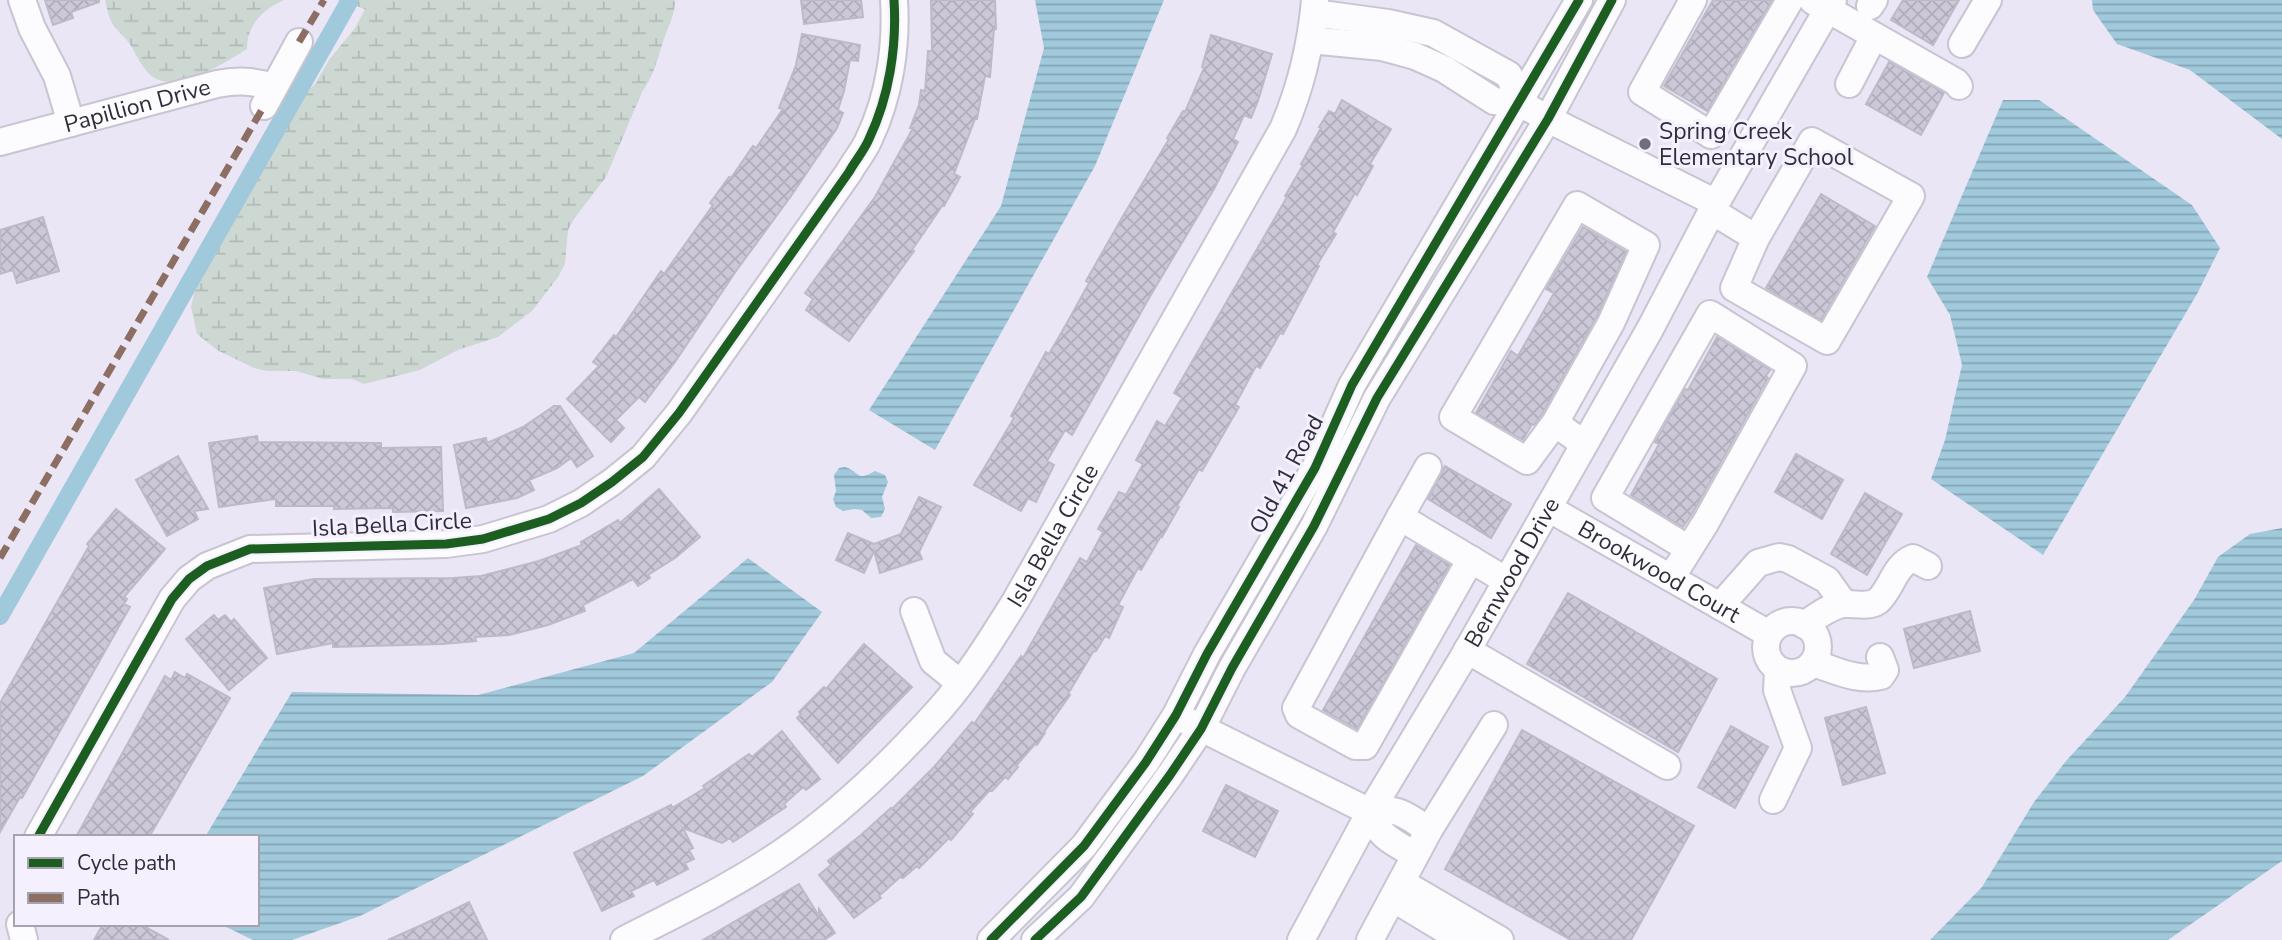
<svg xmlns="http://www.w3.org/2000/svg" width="2282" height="940" viewBox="0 0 2282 940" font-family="'Nunito Sans',sans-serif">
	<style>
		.wetland { fill: url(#wetland-marsh) }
		.water { fill: url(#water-rules) }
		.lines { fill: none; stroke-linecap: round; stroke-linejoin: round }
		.canal { stroke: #a1c9dc; stroke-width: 18 }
		.building { fill: url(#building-cross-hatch); stroke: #bdbac8; stroke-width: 2 }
		.minor-casing { stroke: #c8c4d2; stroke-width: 30 }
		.minor { stroke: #fcfbfe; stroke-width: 26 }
		.quiet { stroke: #8d6e63; stroke-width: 7; stroke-dasharray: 14 7; stroke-linecap: butt }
		.cycleway-casing { stroke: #f4f0fe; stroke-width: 13 }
		.cycleway { stroke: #1b5e20; stroke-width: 9 }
		.poi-dot { fill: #716e7c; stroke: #f4f0fe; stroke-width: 2.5 }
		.labels { text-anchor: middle; stroke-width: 6; stroke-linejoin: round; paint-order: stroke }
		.street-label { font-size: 23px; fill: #302d3a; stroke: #f4f0fe }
		.poi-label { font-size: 23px; fill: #302d3a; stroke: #f4f0fe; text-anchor: start }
	</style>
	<defs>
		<pattern id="wetland-marsh" width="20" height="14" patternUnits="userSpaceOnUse" patternTransform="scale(1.75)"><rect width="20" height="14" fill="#cdd8d3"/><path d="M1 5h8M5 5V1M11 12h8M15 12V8" fill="none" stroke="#b0bab6"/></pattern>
		<pattern id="water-rules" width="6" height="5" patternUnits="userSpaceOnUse" patternTransform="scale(1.75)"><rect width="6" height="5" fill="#a1c9dc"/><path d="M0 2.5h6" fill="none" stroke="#84a4b3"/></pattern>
		<pattern id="building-cross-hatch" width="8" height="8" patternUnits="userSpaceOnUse" patternTransform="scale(1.75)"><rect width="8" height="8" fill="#ccc8d8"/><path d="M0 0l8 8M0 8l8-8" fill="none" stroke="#b0acba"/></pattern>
	</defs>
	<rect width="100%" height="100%" fill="#ebe6f6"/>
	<path class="wetland" d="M105,0H284C263,9 247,25 247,49C226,62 177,94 153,77C143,70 137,56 131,46C126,37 115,30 111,21C108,15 107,7 105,0Z
		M337,0H675C675,15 669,24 664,39C658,57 654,76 642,92L606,177L574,219L568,230L565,264L558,277L532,311L498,337L458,350L420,370L364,384L352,379H323L296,371H267L254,368L217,350L197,334L191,307L194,294L209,257L216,246L238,199L251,191L267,153L291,118L295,104L315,84L329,60L355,28L365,9Z"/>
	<path class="water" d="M1035,0H1164L1095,166L935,450L869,410L1001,206L1044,48Z
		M2092,0H2282V139L2190,70L2117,44L2093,10Z
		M2003,100H2039L2192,205L2220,248L2197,294L2043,555L1931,479L1945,440L1962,365L1950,315L1927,277Z
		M845,467C861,472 855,482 875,471L885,475L888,482L882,497L885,509L881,517L871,518L862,510L854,509L843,511L836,507L833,499L836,491L834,475L839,468Z
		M2282,528V861L2168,940H1930L1982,887L2034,802L2066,761L2125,697L2194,600L2218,557L2250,534Z
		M748,558L822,612L772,682L643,776L360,916L292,940H253L220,924H257V837H205L292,692L478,695L634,653Z"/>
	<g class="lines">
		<path class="canal" d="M0,616L350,0"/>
	</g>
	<path class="building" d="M45,0H99V2L71,12L73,18L53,25Z
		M801,0H861L863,17L804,24Z
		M931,0H995L996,29H994L990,77L985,76L977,119H975L954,174L960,177L944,206H942L912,250L914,251L849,341L806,310L813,299L805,293L875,197L913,128H910L919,105L921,90L925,91L928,51H932Z
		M1713,0H1772L1707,111L1664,86Z
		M1903,0H1959L1933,45L1891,20Z
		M802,34L860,45L858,61L850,60L844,91L838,110L843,113L837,128L791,196L736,271L675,362L645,402L639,397L616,420L624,428L611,442L567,399L599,366L593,362L614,335L616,337L661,271L664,274L713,205L710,203L729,177L731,178L753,146L756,148L783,109L779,108L796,65Z
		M1211,35L1272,54L1258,101L1251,118L1244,115L1233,139L1238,142L1214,189L1149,298L1072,435L1065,430L1047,461L1054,465L1036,502L1028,498L1021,511L974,485L1014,418L1011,416L1046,352L1049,354L1068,321L1089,283L1086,281L1123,216L1169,139L1167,138L1183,111L1185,112L1204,68L1202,67Z
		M1889,62L1944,93L1921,135L1866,104Z
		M1342,100L1391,129L1370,164L1373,166L1357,195L1355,193L1333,232L1336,234L1317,265L1319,266L1283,334L1280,333L1260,368L1256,366L1235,405L1239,407L1202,471L1199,469L1177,506L1179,507L1162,537L1161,536L1141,570L1138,568L1118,605L1123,607L1109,638L1105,636L1096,651L1093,652L1068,694L1070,695L1044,732L1045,733L1037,745L1035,744L1016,766L1018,767L1008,779L1005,777L992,791H989L970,812L973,814L951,840L949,838L919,868L917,866L903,878L900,877L879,896L881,898L854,918L819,875L831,865L828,861L861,835L891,808L892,809L934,767L972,722L974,724L1021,656L1023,658L1080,558L1087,562L1103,532L1098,529L1119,492L1126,495L1143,464L1136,460L1157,421L1165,426L1182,398L1174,393L1287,197L1285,196L1303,165L1301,164L1321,128L1319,127L1329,111L1335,114Z
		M1821,194L1875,226L1821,320L1766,288Z
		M43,217L59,271L17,283L13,270L0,274V230Z
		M1583,227L1626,252L1597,316L1542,414L1534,425L1532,424L1523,440L1476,413L1511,351L1518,356L1554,293L1546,289Z
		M1717,337L1770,370L1766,376L1768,378L1692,514L1683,527L1631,495L1659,444L1655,442L1685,389L1688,390Z
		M554,406H560L593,456L577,467L571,458L557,468L529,480L534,490L517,498L466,508L454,445L486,438L487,443L523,427Z
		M257,436L258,442L381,443V448L441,447L443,511L393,512V508L334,509V506H276V499L219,507L209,443Z
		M1796,454L1843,480L1822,519L1775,492Z
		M178,456L208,509L194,511L198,519L167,536L136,480Z
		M1445,466L1511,504L1491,538L1428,499Z
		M659,489L700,537L675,558L648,575L650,578L638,586L633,579L583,605L585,611L548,625L509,635L475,637L476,641L442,644L333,647V643L277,654L264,588L314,579L453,578L481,576L539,561L582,545L581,542L618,520L620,523Z
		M1865,493L1902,514L1867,575L1831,554Z
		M919,497L941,507L919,552L922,559L880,573L874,551L864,573L836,560L848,533L874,544L901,534Z
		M116,509L165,549L124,597L127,599L124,604L130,607L22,798L20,797L0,832V703L89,546L87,544Z
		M1416,545L1450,565L1357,729L1323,710Z
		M1568,593L1717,679L1678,752L1527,664Z
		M1970,611L1980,651L1914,668L1904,629Z
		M214,615L218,620L225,615L231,622L234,619L267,658L229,690L186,639Z
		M864,644L912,687L838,763L797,718L801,714L799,712L824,687L826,689Z
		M175,672L185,678L187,674L230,698L149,837H76L165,676L171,680Z
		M1866,707L1885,773L1843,785L1825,718Z
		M1731,726L1768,747L1735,808L1698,787Z
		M1522,730L1694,826L1631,940H1571L1445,869Z
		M782,731L820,779L806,790L803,787L784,804L786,807L733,842L730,838L722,843L683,828L693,848L689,850L694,859L685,863L688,869L657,885L654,880L631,891L634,896L602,911L574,853L671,805L672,808L705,788L703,786L749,754L752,757Z
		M1226,785L1278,811L1255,857L1203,831Z
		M799,884L819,916V909L835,933L824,940H703Z
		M469,902L487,940H388L426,923Z
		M103,924H140L169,940H94Z"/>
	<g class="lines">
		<g class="minor-casing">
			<g id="minor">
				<path d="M22,0L32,28L57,76L71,123"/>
				<path d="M1693,0L1642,92L1711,135L1790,0"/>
				<path d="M1813,1L1956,82L1959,86"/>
				<path d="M1870,6L1874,0"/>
				<path d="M1314,13L1388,23L1433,33L1509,75L1520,103"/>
				<path d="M1310,40L1382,47L1415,56L1444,69L1494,101L1520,103L1548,119L1716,203"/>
				<path d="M1962,44L1988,0"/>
				<path d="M1849,84L1874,36"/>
				<path d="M264,106L299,42"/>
				<path id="s1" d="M0,142L217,84C238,80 254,81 274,87"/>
				<path d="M1712,211L1756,238L1734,288L1827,341L1911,196L1812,141L1756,238"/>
				<path d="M1555,423L1611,323L1646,245L1577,205L1453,417L1527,461L1555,423L1584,444"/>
				<path d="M1428,467L1400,517L1507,581"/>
				<path id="s2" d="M1548,508L1769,634"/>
				<path d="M1400,517L1296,708L1299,715L1355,746H1365L1471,559"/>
				<path d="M1671,578L1706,522L1793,366L1710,314L1605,498L1689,549"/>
				<path d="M1720,606L1758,563L1779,557L1788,559L1827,580L1844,604"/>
				<path d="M914,611L933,661L960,683"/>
				<circle cx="1792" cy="647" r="26"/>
				<path d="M1804,625C1816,617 1830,606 1844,604C1855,603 1868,608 1878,601C1892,588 1894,566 1913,558L1928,566"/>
				<path d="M1467,650L1667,766"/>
				<path d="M1813,663C1835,670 1858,682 1881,676L1885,670L1880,657"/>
				<path d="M1187,721L1370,812"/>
				<path d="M1773,800L1798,748L1777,690L1778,670"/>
				<path d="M1370,812C1379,838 1394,842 1415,855"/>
				<path d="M1370,812C1399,806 1406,816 1429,830"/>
				<path d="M38,837L172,599L189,579L207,566L250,549L446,544L483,539L549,519L581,503L612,482L643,457L679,413L849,172C855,161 864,151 869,139C889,97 897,47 894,0"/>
				<path d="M1401,882L1500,940"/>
				<path d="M1404,905L1462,940"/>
				<path d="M20,924L24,940"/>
				<path id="s3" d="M624,940C673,915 723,891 769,861C833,820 890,765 940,709C969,676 993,637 1016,600L1283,129C1301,87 1311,46 1315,0"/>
				<path d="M991,940L1084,846L1146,762L1176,715L1207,654L1315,468L1352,385L1579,0"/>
				<path d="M1035,940L1081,897L1170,775L1201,729L1232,668L1314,526L1377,398L1548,119L1612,0"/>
				<path id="s4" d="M1301,940L1370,812L1464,656L1650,329L1716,203L1833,0"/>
				<path d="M1370,940L1429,830L1494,725"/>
			</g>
		</g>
		<use href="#minor" class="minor"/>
		<path class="quiet" d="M299,42L324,0
			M0,558L264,106"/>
		<g class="cycleway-casing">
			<path id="cycleway" d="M38,837L172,599L189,579L207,566L250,549L446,544L483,539L549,519L581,503L612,482L643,457L679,413L849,172C855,161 864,151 869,139C889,97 897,47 894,0
				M991,940L1084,846L1146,762L1176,715L1207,654L1315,468L1352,385L1579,0
				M1035,940L1081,897L1170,775L1201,729L1232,668L1314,526L1377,398L1548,119L1612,0"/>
		</g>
		<use href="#cycleway" class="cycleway"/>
	</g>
	<circle class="poi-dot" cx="1645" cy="144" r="7"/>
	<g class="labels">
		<g class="street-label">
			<text dy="8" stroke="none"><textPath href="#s1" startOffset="142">Papillion Drive</textPath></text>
			<text transform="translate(1286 474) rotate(-62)" y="8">Old 41 Road</text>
			<text transform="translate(392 524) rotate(-3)" y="8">Isla Bella Circle</text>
			<text dy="8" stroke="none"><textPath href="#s3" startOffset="602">Isla Bella Circle</textPath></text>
			<text dy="8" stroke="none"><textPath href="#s2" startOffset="128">Brookwood Court</textPath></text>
			<text dy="8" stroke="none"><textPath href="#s4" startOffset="424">Bernwood Drive</textPath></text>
		</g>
		<g class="poi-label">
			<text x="1659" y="139">Spring Creek<tspan x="1659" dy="26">Elementary School</tspan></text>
		</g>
	</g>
	<rect x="14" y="835" width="245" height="91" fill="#f4f0fe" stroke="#a6a2b0" stroke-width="2"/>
	<rect x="28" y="858" width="35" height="10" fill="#1b5e20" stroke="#a6a2b0" stroke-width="2"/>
	<text x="77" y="870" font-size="21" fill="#302d3a">Cycle path</text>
	<rect x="28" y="893" width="35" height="10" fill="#8d6e63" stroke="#a6a2b0" stroke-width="2"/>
	<text x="77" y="905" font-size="21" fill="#302d3a">Path</text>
</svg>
